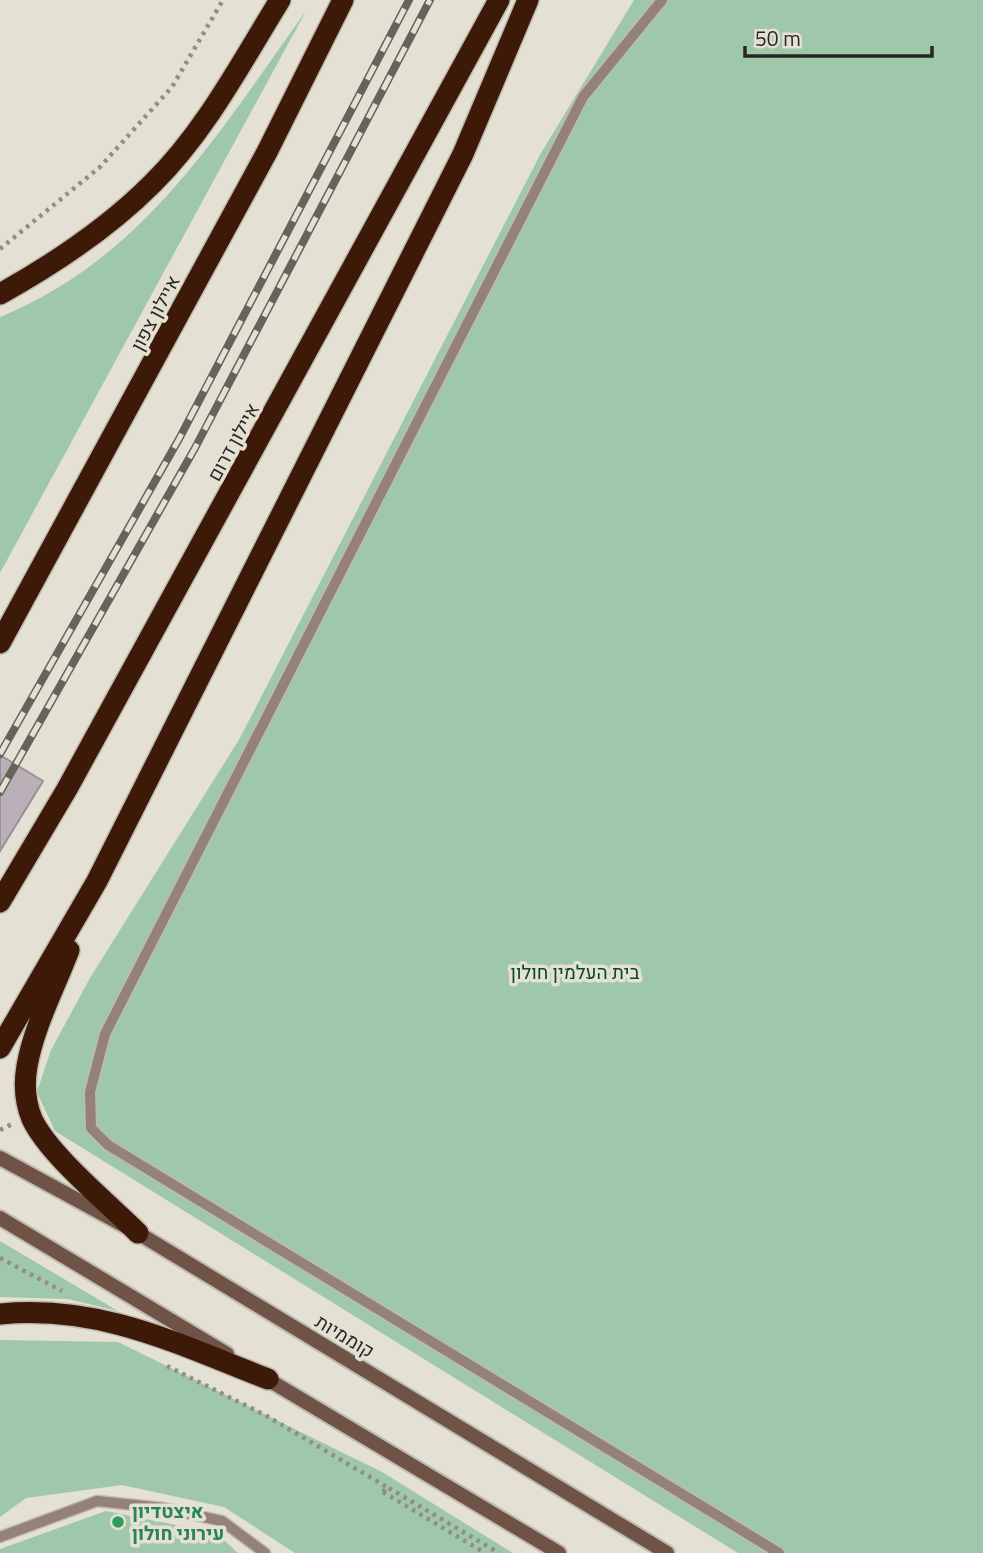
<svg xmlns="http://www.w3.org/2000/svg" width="983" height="1553" viewBox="0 0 983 1553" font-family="'Titillium Web',Heebo,sans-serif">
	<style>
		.green { fill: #9fc7aa }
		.building { fill: #bab0b8; stroke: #9a9098; stroke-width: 2 }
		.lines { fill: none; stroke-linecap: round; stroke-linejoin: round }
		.lane-casing { stroke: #bfbbb1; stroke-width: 13 }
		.secondary-casing { stroke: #bfbbb1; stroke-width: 18 }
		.highway-casing { stroke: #bfbbb1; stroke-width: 24 }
		.path { stroke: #918e85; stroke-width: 4.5; stroke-dasharray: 3.5 5; stroke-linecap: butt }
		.lane { stroke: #948177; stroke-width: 10 }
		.secondary { stroke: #6f5347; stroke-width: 14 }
		.highway { stroke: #3c1a07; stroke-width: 21 }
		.rail-casing { stroke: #65635c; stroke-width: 8 }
		.rail { stroke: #e4e0d4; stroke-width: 5; stroke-dasharray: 16; stroke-linecap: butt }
		.leisure-dot { fill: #2e9e5b; stroke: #e4e0d4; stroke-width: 2.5 }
		.labels { text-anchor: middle; stroke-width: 7; stroke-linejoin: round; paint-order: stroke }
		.street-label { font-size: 19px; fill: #292723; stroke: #e4e0d4 }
		.park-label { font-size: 19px; fill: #024b26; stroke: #e4e0d4 }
		.leisure-label { font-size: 19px; font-weight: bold; fill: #27864d; stroke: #e4e0d4; text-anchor: start }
	</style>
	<rect width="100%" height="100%" fill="#e4e0d4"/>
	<path class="green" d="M634,0H983V1553H738L55,1131L37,1092L51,1050L90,978L240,738L541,153Z
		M306,11L0,573V317C144,258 219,132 306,11Z
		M0,1241L118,1311L68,1299L0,1297Z
		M0,1340L118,1342L382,1472L513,1553H295L224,1507L122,1485L26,1498L0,1517Z
		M106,1511L216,1533L238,1553H0V1549Z"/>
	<path class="building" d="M0,755L43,781L0,851Z"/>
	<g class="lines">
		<g class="lane-casing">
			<path id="lane" d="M662,0L583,97L105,1034L90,1092L91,1128L108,1145L779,1553
				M0,1537L97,1501L163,1508L222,1521L265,1553"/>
		</g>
		<g class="secondary-casing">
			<path id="secondary" d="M0,1158L138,1233L667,1553
				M0,1218L227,1354
				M262,1376L559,1553"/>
		</g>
		<g class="highway-casing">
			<path id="highway" d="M0,294C54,264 108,228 152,184C205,132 241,63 280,0
				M0,643L267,152L343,0
				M0,902L67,789L499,0
				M69,950C55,987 34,1026 27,1066C24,1083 25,1102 32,1119C49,1155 108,1203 138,1233
				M0,1048L97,881L463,154L528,0
				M0,1314C99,1304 178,1344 268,1379"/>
		</g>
		<path class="path" d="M0,249L100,167L172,87L223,0
			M0,1130L12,1124
			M0,1258L62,1291
			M167,1366L265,1415L387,1487
			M383,1492L387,1487L499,1553
			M383,1492L485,1553"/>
		<use href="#lane" class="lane"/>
		<use href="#secondary" class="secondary"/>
		<use href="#highway" class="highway"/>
		<g class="rail-casing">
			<path id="rail" d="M0,754L179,439L409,0
				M0,792L195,448L430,0"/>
		</g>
		<use href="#rail" class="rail"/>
	</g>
	<circle class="leisure-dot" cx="118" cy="1522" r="7"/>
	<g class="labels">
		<g class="street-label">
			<text transform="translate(155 313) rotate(-62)" y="7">איילון צפון</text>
			<text transform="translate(233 442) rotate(-61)" y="7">איילון דרום</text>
			<text transform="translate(345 1336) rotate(31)" y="7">קוממיות</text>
		</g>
		<g class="park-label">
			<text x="575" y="979">בית העלמין חולון</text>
		</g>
		<g class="leisure-label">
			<text x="132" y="1518">איצטדיון<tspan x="132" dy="22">עירוני חולון</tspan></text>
		</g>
	</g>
	<path d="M745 46v10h187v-10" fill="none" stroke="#292723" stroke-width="3.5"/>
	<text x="755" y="46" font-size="21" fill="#292723" stroke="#e4e0d4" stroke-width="5" paint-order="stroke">50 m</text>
</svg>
